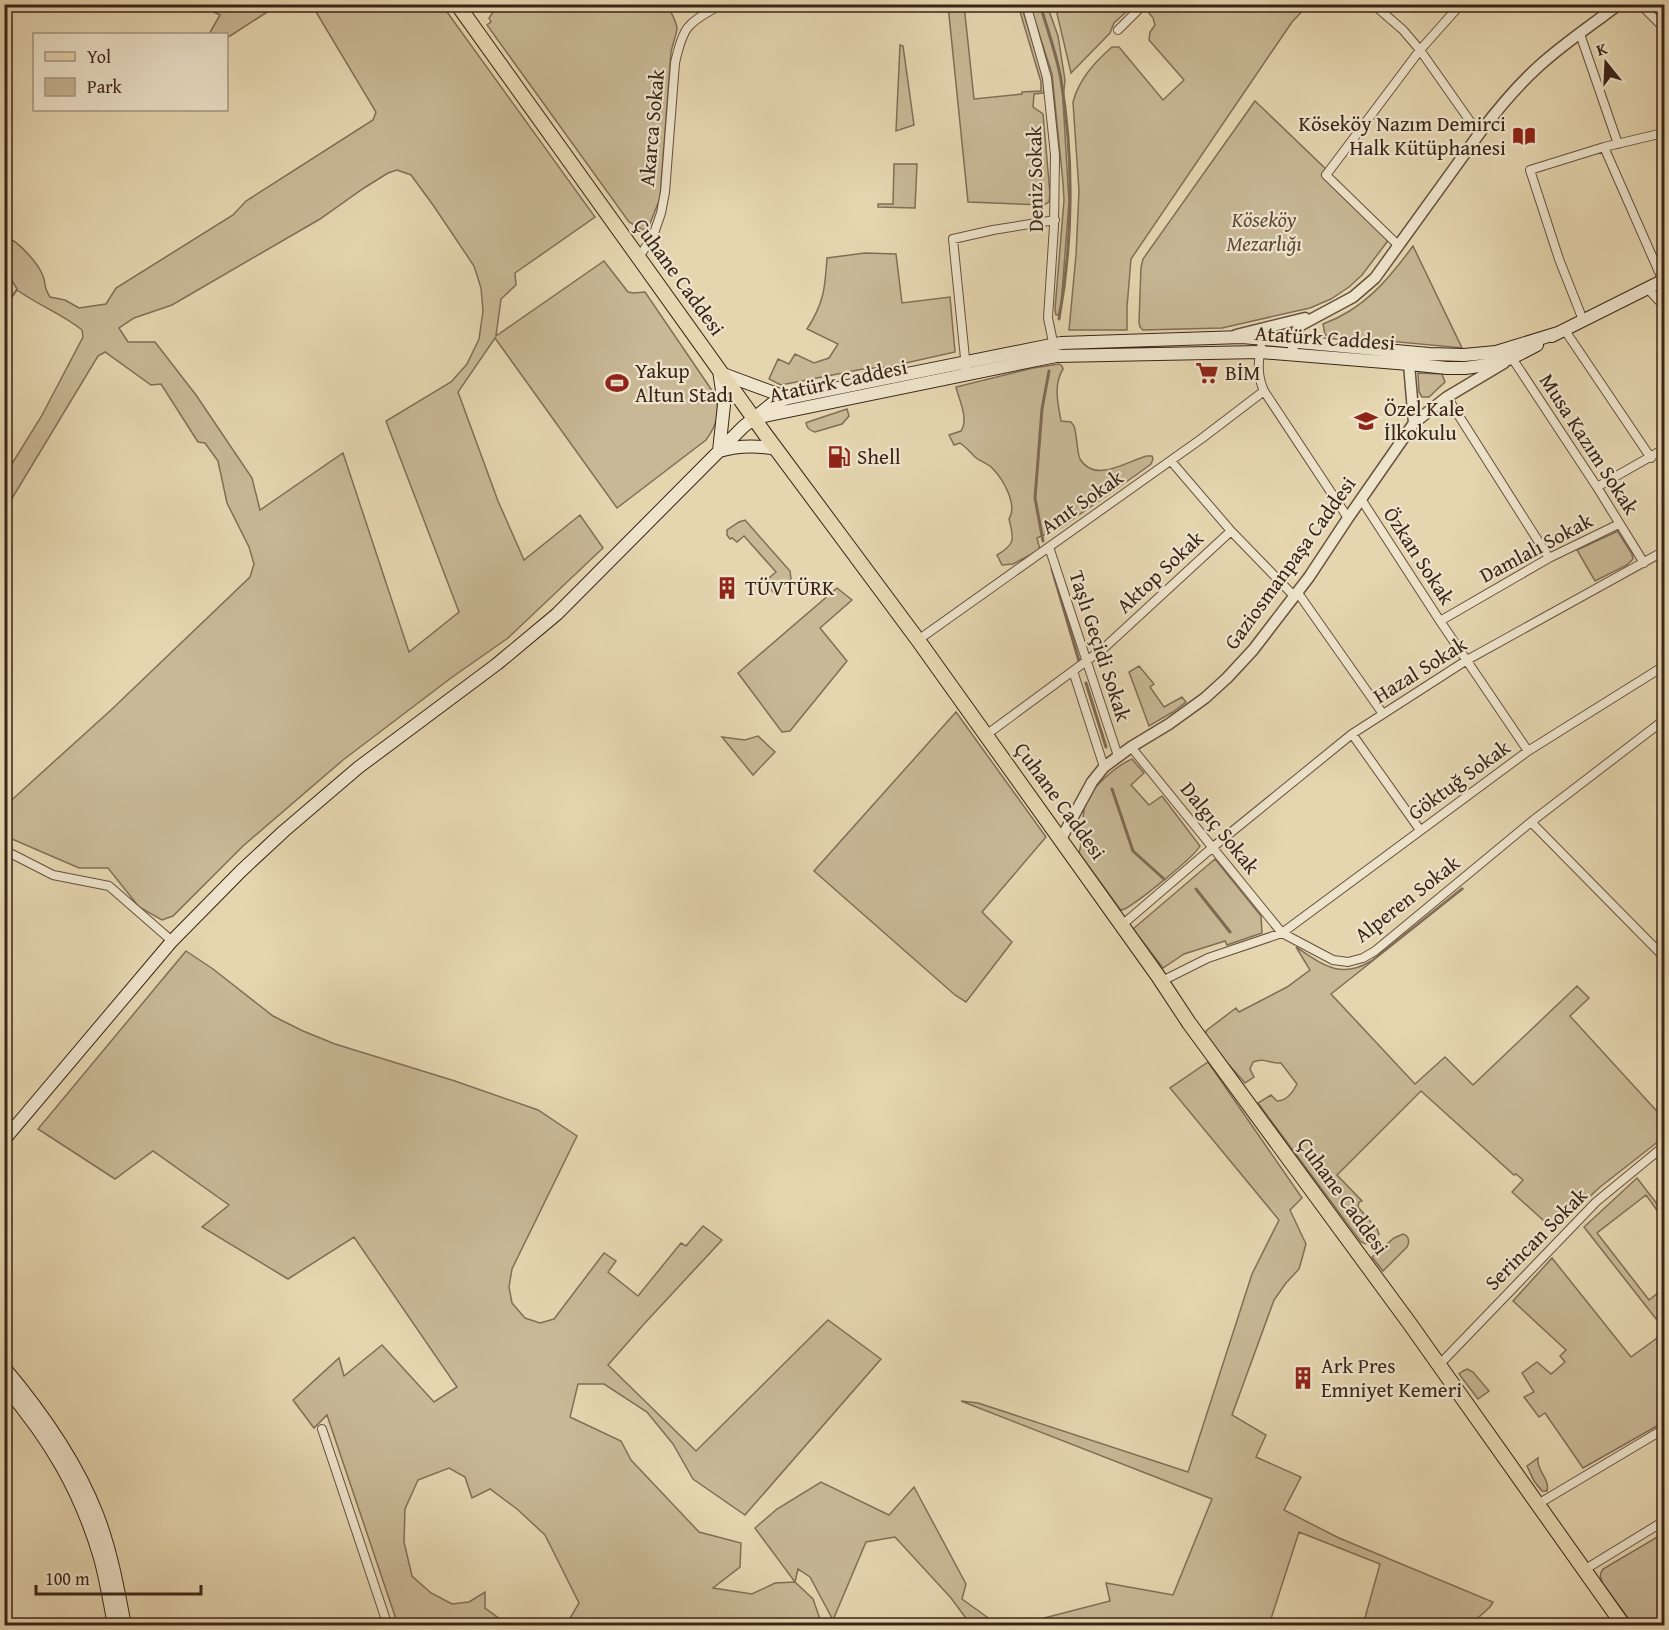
<svg xmlns="http://www.w3.org/2000/svg" width="1669" height="1630" viewBox="0 0 1669 1630" font-family="'Gentium Book Plus',serif">
	<style>
		.green { fill: #c8b896; stroke: #816e57; stroke-width: 1.5; fill-rule: evenodd }
		.lines { fill: none; stroke-linecap: round; stroke-linejoin: round }
		.stream { stroke: #7e6a54; stroke-width: 3 }
		.minor-casing { stroke: #65503e; stroke-width: 10 }
		.tertiary-casing { stroke: #65503e; stroke-width: 13 }
		.secondary-casing { stroke: #3a2418; stroke-width: 14 }
		.primary-casing { stroke: #3a2418; stroke-width: 16 }
		.minor { stroke: #eee4cc; stroke-width: 8 }
		.tertiary { stroke: #eee4cc; stroke-width: 10 }
		.secondary { stroke: #eee4cc; stroke-width: 12 }
		.primary { stroke: #e5d6b0; stroke-width: 14 }
		.labels { text-anchor: middle; stroke-width: 4.5; stroke-linejoin: round; paint-order: stroke }
		.poi-label { font-size: 21px; fill: #3a2418; stroke: #eee4cc; text-anchor: start }
		.street-label { font-size: 21px; fill: #3a2418; stroke: #eee4cc }
		.park-label { font-size: 21px; font-style: italic; fill: #5e4938; stroke: #eee4cc }
	</style>
	<rect width="100%" height="100%" fill="#e5d6b0"/>
	<filter id="stains"><feTurbulence type="fractalNoise" baseFrequency=".00333" numOctaves="4"/><feColorMatrix values="0 0 0 0 .2 0 0 0 0 .09 0 0 0 0 .02 0 0 0 .5 -.17"/></filter>
	<radialGradient id="worn" r=".72"><stop offset=".6" stop-color="#630" stop-opacity="0"/><stop offset="1" stop-color="#630" stop-opacity=".3"/></radialGradient>
	<path class="green" d="M199,5H278L230,36L227,37L226,34H209L220,15Z
		M314,5H442L595,217L515,273L516,285L501,299L496,336L604,261L628,292L634,293L645,292L713,392C722,410 717,425 706,440L617,508L495,338L458,392L498,501L524,560L580,515L603,548L508,638L451,678L343,760L243,846L173,916L162,920L139,907L108,868H79L5,836V806L111,710L250,577L254,564L249,547L227,503L218,461L205,443L198,442L161,384L151,385L105,352L98,356L5,510V475L41,417L83,337L82,330C62,314 38,305 17,290L5,307L17,289C4,269 5,259 5,236C18,241 40,264 44,279C46,288 44,287 50,297L65,300L79,308L106,304L116,288L233,215L246,201L373,120L376,112L316,12ZM397,170L411,175L433,205L474,266L481,288L483,311L479,339L467,364L451,382L386,421L459,612L409,652L343,453L260,510L252,478L196,395L155,342H128L119,328L134,318L172,305L320,219L364,188L388,173Z
		M487,5H667C671,12 676,20 677,28C677,33 672,46 671,52L660,198L649,226L643,230L629,222L487,25L491,22L489,18L493,12Z
		M948,5H964L974,99L1022,94V92L1041,91V82L1018,5H1021L1045,81L1044,91L1043,93L1034,94L1033,107L1043,114L1050,194L1049,202L1044,205L968,202Z
		M1030,5H1047L1058,36L1065,80L1063,100L1069,202L1061,306L1058,315H1056L1055,309L1064,200L1063,183L1052,74Z
		M1055,5V4L1134,5L1114,23L1110,33L1071,73Z
		M1158,5H1308L1292,22L1131,259L1127,307V330H1069L1076,255L1079,191L1073,102C1079,79 1095,62 1112,47H1119L1163,100L1184,80L1149,40L1150,32L1155,25L1153,18L1149,13Z
		M900,45L903,46L914,125L896,131Z
		M1255,101L1329,172L1326,175L1390,238L1362,275L1349,287L1331,299L1310,308L1222,328L1143,330L1140,327L1139,322L1141,267L1143,259Z
		M894,164H917L915,208L878,207V204H893Z
		M1413,246L1462,348L1325,335L1323,324C1364,309 1388,280 1413,246Z
		M865,253L896,254L902,303L950,297L955,352L888,367L863,369L781,385L769,379L778,359L789,364L795,354L814,363L829,358L838,344L807,329C824,303 825,288 827,258Z
		M1059,364L1062,366L1063,369C1053,386 1058,403 1061,421L1071,422L1074,426C1077,434 1077,453 1080,459C1095,484 1127,461 1147,456H1152L1153,459L1151,464L1136,475L1060,528L1037,538L1040,550L1013,564L1002,565L997,555C1016,544 1014,539 1009,519C1018,505 1003,479 993,469C987,462 978,461 974,456C969,451 966,447 960,443L954,445L949,435L961,431C969,419 959,400 956,387L1033,368Z
		M1418,373L1442,374L1445,382L1429,397H1422L1419,392Z
		M847,409L849,416L842,424L815,432C810,431 807,429 806,423L808,422Z
		M745,520L790,571L791,579L774,593L764,582L776,572L744,536L737,542L732,538L730,539L727,535V530L739,522Z
		M1616,532H1618L1632,554L1633,559L1627,565L1595,581L1577,550Z
		M837,588L852,600L820,628L847,661L790,731L782,732L738,673Z
		M1139,666L1154,684L1150,687L1164,707L1182,697L1186,702L1173,712L1149,726L1129,672Z
		M956,712L1046,837L982,912L1012,942L966,1002L955,995L814,871Z
		M758,736L775,752L753,775L722,737L745,740Z
		M1132,759L1144,773L1131,785L1149,805L1162,796L1200,846C1194,857 1134,906 1122,910L1119,908L1079,853C1084,837 1081,821 1085,805C1090,788 1116,766 1132,759Z
		M1215,859L1261,916L1262,933L1227,945L1225,941L1184,954L1163,968L1133,929Z
		M1462,888L1463,889L1331,994L1415,1084L1445,1057L1473,1085L1577,986L1589,998L1570,1016L1664,1119V1137L1600,1187L1554,1230L1512,1192L1523,1180L1516,1174L1514,1175L1421,1091L1337,1175L1362,1201L1359,1202L1358,1207L1377,1229L1379,1234L1375,1239L1366,1244L1361,1242L1258,1103L1271,1095L1277,1101C1287,1101 1293,1092 1297,1084L1281,1063C1269,1064 1265,1057 1253,1062L1250,1069L1254,1077L1245,1083L1207,1040L1205,1034L1207,1030L1236,1008L1239,1012L1287,987L1310,970L1296,947C1322,964 1340,980 1371,961Z
		M186,951L213,969L273,1016L303,1031L335,1044L455,1081L538,1110L577,1136L512,1269L509,1287L512,1303L525,1318L540,1323L554,1319L604,1253L616,1261L608,1272L638,1296L681,1243L686,1246L703,1226L722,1240L644,1324L608,1365L696,1451L828,1320L881,1359L745,1515L693,1479L673,1444L647,1412L604,1384H578L570,1417L621,1441L631,1460L699,1532L741,1543L740,1567L713,1588L752,1594L775,1583L795,1582L755,1528L777,1509L821,1482L889,1515L914,1487L966,1584L962,1599L998,1625H971L951,1598L895,1537L866,1542L833,1620L810,1577L798,1569L795,1582L813,1599L822,1625H566L579,1603L545,1535L517,1509L490,1489L472,1498L465,1477L449,1468L418,1480L405,1509L404,1542L412,1576L431,1593L452,1604L469,1602L485,1592V1608L508,1625H398L327,1415L314,1428L293,1400L339,1358L344,1376L382,1345L434,1402L457,1387L354,1237L288,1279L202,1227L229,1205L153,1151L115,1179L38,1129Z
		M1208,1062L1302,1198L1290,1210L1306,1244L1299,1269L1286,1283L1274,1300L1232,1415L1266,1435L1256,1457L1301,1477L1284,1510L1339,1538L1493,1602L1490,1607L1470,1625H1363L1380,1564L1299,1532L1269,1625H1017L1110,1601L1106,1583L1173,1595L1212,1499L961,1401L978,1403L1188,1472L1252,1274L1279,1220L1170,1088Z
		M1637,1178L1664,1213V1220L1646,1195L1597,1233L1649,1300L1664,1288V1329L1584,1227Z
		M1403,1234C1409,1236 1410,1242 1407,1247L1383,1271L1372,1257L1394,1238Z
		M1552,1258L1631,1357L1664,1333V1422L1583,1468L1545,1413L1539,1417L1524,1397L1534,1392L1522,1373L1537,1362L1551,1374L1565,1362L1560,1356L1566,1350L1513,1301Z
		M1467,1369L1473,1372L1489,1391L1478,1399L1459,1374L1463,1371Z
		M1538,1458C1536,1471 1550,1478 1547,1491H1542L1534,1481L1527,1466Z
		M1664,1533V1625H1633L1603,1584C1600,1577 1599,1575 1603,1569Z"/>
	<g class="lines">
		<path class="stream" d="M1040,4C1047,29 1057,55 1061,80C1074,158 1073,242 1059,319
			M1043,541L1035,498L1042,409L1049,371
			M1052,569L1079,661
			M1086,683L1106,747
			M1112,789L1133,851L1164,879
			M1196,889L1230,932"/>
		<g class="minor-casing">
			<path id="minor" d="M1026,4L1047,78L1055,155L1054,226L1048,318L1054,347
				M1373,4L1403,30L1420,50L1479,134
				M1640,4L1664,28
				M1118,30L1144,4
				M1580,34L1618,144
				M1399,246L1326,175L1420,50L1461,4
				M639,257L653,236L661,213L665,192L675,63C684,23 688,24 722,4
				M1663,281L1604,147L1663,133L1664,136
				M1648,289L1664,306
				M1583,320L1559,259L1530,170L1604,147
				M1564,329L1651,458
				M1261,347C1258,363 1257,375 1264,391L1348,518
				M1514,355L1512,358L1597,487L1644,563
				M966,368L953,239L993,230L1055,220
				M1447,397L1549,558
				M1171,461L1231,531L1295,597
				M1597,487L1664,449
				M1361,499L1440,621L1528,751
				M1049,547L1118,756
				M1298,593L1383,714
				M1440,621L1549,558L1619,524
				M918,640L1201,439L1264,391
				M1073,671L1104,767
				M1352,734L1420,830
				M986,735L1104,648L1231,531
				M1131,747L1282,933L1333,960L1348,962L1363,958L1375,951L1531,822L1664,720
				M1531,822L1664,957
				M4,850L53,875L109,886L172,941
				M1122,925L1213,847L1352,734L1467,660L1664,551
				M1162,981L1208,958L1282,933L1528,751L1664,666
				M1439,1365L1596,1202L1664,1146
				M322,1429L388,1626
				M1538,1504L1664,1429
				M1584,1570L1664,1521"/>
		</g>
		<g class="tertiary-casing">
			<path id="tertiary" d="M1236,335L1305,318
				M1293,347L1295,335L1299,326L1353,297L1375,278L1479,134C1497,110 1516,87 1538,67C1563,44 1592,25 1619,4
				M1409,364L1414,423
				M1061,839L1092,782L1104,767L1131,747L1169,724L1205,698L1227,678L1253,650L1309,577L1348,518L1414,423L1447,397L1504,363"/>
		</g>
		<g class="secondary-casing">
			<path id="secondary" d="M1552,336L1664,280
				M719,370L724,405L719,451C739,445 756,445 777,449
				M723,374L788,398
				M759,417L1056,356L1260,352L1409,364L1447,368H1465L1487,365L1512,358L1537,345
				M4,1140L172,941L241,871L284,831L359,767L497,664L557,614L743,427L773,403L788,398L1061,343L1242,337L1429,354L1464,355L1496,352L1558,333
				M4,1367C42,1412 76,1460 97,1514C111,1550 118,1588 125,1626
				M4,1386C50,1440 80,1490 100,1558C106,1580 110,1603 114,1626"/>
		</g>
		<g class="primary-casing">
			<path id="primary" d="M457,4L765,434L918,640L1158,976L1189,1023L1410,1324L1624,1626"/>
		</g>
		<use href="#minor" class="minor"/>
		<use href="#tertiary" class="tertiary"/>
		<use href="#secondary" class="secondary"/>
		<use href="#primary" class="primary"/>
	</g>
	<defs>
		<g id="library-bare" transform="scale(1.8)"><path d="M-6-4Q-3-5.5-.7-3.5V5Q-3 3-6 4ZM6-4Q3-5.5 .7-3.5V5Q3 3 6 4Z" fill="#8f2418" stroke="#eee4cc" stroke-width="2.5" paint-order="stroke"/></g>
		<g id="supermarket-bare" transform="scale(1.8)"><path d="M-6-5.5h2.5l.6 2H6L4.5 2H-2.5L-4.4-4H-6ZM-1.5 3.2a1.3 1.3 0 1 0 .1 0ZM3 3.2a1.3 1.3 0 1 0 .1 0Z" fill="#8f2418" stroke="#eee4cc" stroke-width="2.5" paint-order="stroke"/></g>
		<g id="stadium-bare" transform="scale(1.8)"><path d="M0-5a6.5 5 0 1 0 0 10a6.5 5 0 1 0 0-10ZM-3.5-1.8h7v3.6h-7Z" fill="#8f2418" stroke="#eee4cc" stroke-width="2.5" paint-order="stroke"/></g>
		<g id="school-bare" transform="scale(1.8)"><path d="M0-5L7-2L0 1L-7-2ZM-4 1L0 2.5L4 1V4Q0 6-4 4Z" fill="#8f2418" stroke="#eee4cc" stroke-width="2.5" paint-order="stroke"/></g>
		<g id="fuel-bare" transform="scale(1.8)"><path d="M-5.5-6h7V0h2V4h1.3V-2.5L3-4.5l.8-.8L6-3V5H2.5V1h-1V6h-7ZM-4.2-4.7v3.2H.2V-4.7Z" fill="#8f2418" stroke="#eee4cc" stroke-width="2.5" paint-order="stroke"/></g>
		<g id="building-bare" transform="scale(1.8)"><path d="M-4-6H4V6H1V3H-1V6H-4ZM-2.5-4.3h1.7v1.8h-1.7ZM.8-4.3h1.7v1.8H.8ZM-2.5-1h1.7V.8h-1.7ZM.8-1h1.7V.8H.8Z" fill="#8f2418" stroke="#eee4cc" stroke-width="2.5" paint-order="stroke"/></g>
	</defs>
	<g fill-rule="evenodd">
		<use href="#library-bare" x="1524" y="136"/>
		<use href="#supermarket-bare" x="1207" y="373"/>
		<use href="#stadium-bare" x="617" y="383"/>
		<use href="#school-bare" x="1366" y="421"/>
		<use href="#fuel-bare" x="839" y="457"/>
		<use href="#building-bare" x="727" y="588"/>
		<use href="#building-bare" x="1303" y="1378"/>
	</g>
	<g class="labels">
		<g class="poi-label">
			<text x="1506" y="131" text-anchor="end">Köseköy Nazım Demirci<tspan x="1506" dy="24">Halk Kütüphanesi</tspan></text>
			<text x="635" y="378">Yakup<tspan x="635" dy="24">Altun Stadı</tspan></text>
			<text x="1225" y="380">BİM</text>
			<text x="1384" y="416">Özel Kale<tspan x="1384" dy="24">İlkokulu</tspan></text>
			<text x="857" y="464">Shell</text>
			<text x="745" y="595">TÜVTÜRK</text>
			<text x="1321" y="1373">Ark Pres<tspan x="1321" dy="24">Emniyet Kemeri</tspan></text>
		</g>
		<g class="street-label">
			<text transform="translate(652 128) rotate(-85)" y="7">Akarca Sokak</text>
			<text transform="translate(1035 179) rotate(-91)" y="7">Deniz Sokak</text>
			<text transform="translate(679 277) rotate(54)" y="7">Çuhane Caddesi</text>
			<text transform="translate(1325 338) rotate(4)" y="7">Atatürk Caddesi</text>
			<text transform="translate(838 381) rotate(-12)" y="7">Atatürk Caddesi</text>
			<text transform="translate(1589 444) rotate(57)" y="7">Musa Kazım Sokak</text>
			<text transform="translate(1082 502) rotate(-35)" y="7">Anıt Sokak</text>
			<text transform="translate(1536 548) rotate(-28)" y="7">Damlalı Sokak</text>
			<text transform="translate(1419 556) rotate(57)" y="7">Özkan Sokak</text>
			<text transform="translate(1290 563) rotate(-54)" y="7">Gaziosmanpaşa Caddesi</text>
			<text transform="translate(1160 572) rotate(-43)" y="7">Aktop Sokak</text>
			<text transform="translate(1100 646) rotate(72)" y="7">Taşlı Geçidi Sokak</text>
			<text transform="translate(1420 670) rotate(-32)" y="7">Hazal Sokak</text>
			<text transform="translate(1459 780) rotate(-36)" y="7">Göktuğ Sokak</text>
			<text transform="translate(1060 801) rotate(54)" y="7">Çuhane Caddesi</text>
			<text transform="translate(1220 828) rotate(51)" y="7">Dalgıç Sokak</text>
			<text transform="translate(1407 899) rotate(-38)" y="7">Alperen Sokak</text>
			<text transform="translate(1343 1196) rotate(54)" y="7">Çuhane Caddesi</text>
			<text transform="translate(1536 1239) rotate(-45)" y="7">Serincan Sokak</text>
		</g>
		<g class="park-label">
			<text x="1264" y="227">Köseköy<tspan x="1264" dy="24">Mezarlığı</tspan></text>
		</g>
	</g>
	<rect width="1669" height="1630" fill="none" stroke="#e5d6b0" stroke-width="24"/>
	<rect x="6" y="6" width="1657" height="1618" fill="none" stroke="#3a2418" stroke-width="3"/>
	<rect x="12" y="12" width="1645" height="1606" fill="none" stroke="#3a2418" stroke-width="1.5"/>
	<rect x="33" y="33" width="195" height="78" fill="#eee4cc" stroke="#a69784" stroke-width="1.5"/>
	<rect x="45" y="52" width="30" height="9" fill="#e5d6b0" stroke="#a69784" stroke-width="1.5"/>
	<text x="87" y="63" font-size="18" fill="#3a2418">Yol</text>
	<rect x="45" y="78" width="30" height="18" fill="#c8b896" stroke="#a69784" stroke-width="1.5"/>
	<text x="87" y="93" font-size="18" fill="#3a2418">Park</text>
	<g transform="translate(1606 63) rotate(342)" stroke="#eee4cc" stroke-width="4.5" paint-order="stroke">
	<path d="M0-4.5L10 22L0 15L-10 22Z" fill="#3a2418"/>
	<text y="-9" font-size="16" font-weight="bold" text-anchor="middle" fill="#3a2418">K</text>
	</g>
	<path d="M36 1585v9h165v-9" fill="none" stroke="#3a2418" stroke-width="3"/>
	<text x="45" y="1585" font-size="18" fill="#3a2418" stroke="#eee4cc" stroke-width="4.5" paint-order="stroke">100 m</text>
	<rect width="100%" height="100%" filter="url(#stains)"/>
	<rect width="100%" height="100%" fill="url(#worn)"/>
</svg>
